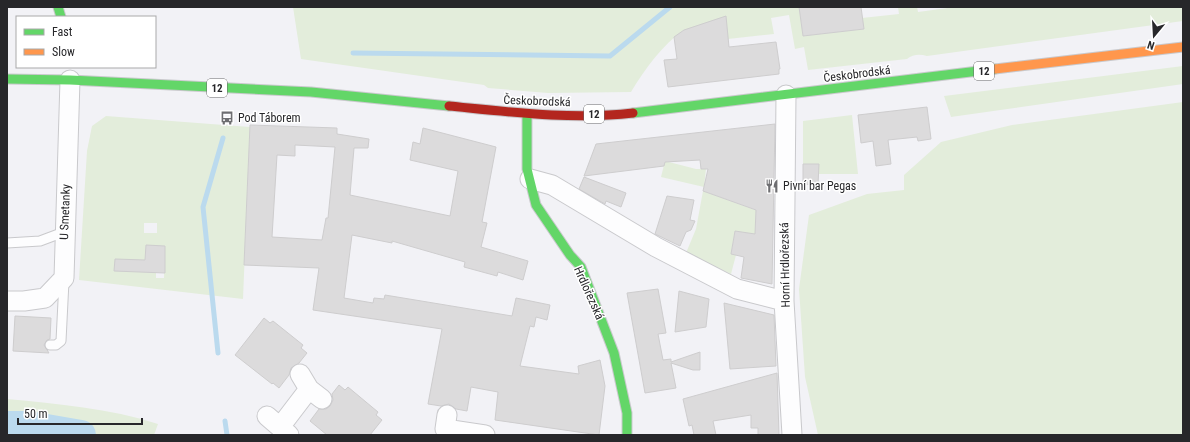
<svg xmlns="http://www.w3.org/2000/svg" width="1190" height="442" viewBox="0 0 1190 442" font-family="'Roboto Condensed',sans-serif">
	<style>
		.green { fill: #e3eddb; fill-rule: evenodd }
		.lines { fill: none; stroke-linecap: round; stroke-linejoin: round }
		.stream { stroke: #bbdaee; stroke-width: 5 }
		.river { stroke: #bbdaee; stroke-width: 30 }
		.building { fill: #dcdbdc; stroke: #cecdce; fill-rule: evenodd }
		.lane-casing { stroke: #c9c9cc; stroke-width: 11 }
		.street-casing { stroke: #c9c9cc; stroke-width: 21 }
		.fast-casing { stroke: #c9c9cc; stroke-width: 11 }
		.slow-casing { stroke: #c9c9cc; stroke-width: 11 }
		.jam-casing { stroke: #c9c9cc; stroke-width: 11 }
		.lane { stroke: #fdfdfe; stroke-width: 9 }
		.street { stroke: #fdfdfe; stroke-width: 19 }
		.fast { stroke: #63d668; stroke-width: 9 }
		.slow { stroke: #ff974d; stroke-width: 9 }
		.jam { stroke: #b3261e; stroke-width: 9 }
		.labels { text-anchor: middle; stroke-width: 3; stroke-linejoin: round; paint-order: stroke }
		.shield { fill: #fff; stroke: #68686a; stroke-width: 1 }
		.shield-label { font-size: 11px; font-weight: bold; fill: #27272a }
		.street-label { font-size: 12px; fill: #27272a; stroke: #fff }
		.poi-label { font-size: 12px; fill: #27272a; stroke: #fff; text-anchor: start }
	</style>
	<rect width="100%" height="100%" fill="#f2f2f6"/>
	<path class="green" d="M293,7H799L803,36L864,29L862,18L899,14L898,7H917L918,12L955,7H1183V21L927,56C920,54 913,54 907,59L808,70L804,47L795,49L789,15L771,18L774,34L728,39L684,30C662,45 645,69 631,92L548,93L488,88L484,85L301,59Z
		M1183,66V84L951,117L944,96Z
		M1183,102V435H818L805,377L799,289L809,215L867,194L904,190V175L941,142L1012,125Z
		M852,115L858,174H819L803,164V121Z
		M106,116L250,127L243,299L79,280L87,151L92,126ZM144,223H157V233H144ZM151,246H165L164,278H156V273L139,260H145Z
		M665,161L696,169H706L704,187L661,177Z
		M703,191L758,211L756,212L755,236L735,231L731,253L736,255L731,274L686,253L696,229Z
		M7,399C58,404 109,408 158,424L154,435H7Z"/>
	<g class="lines">
		<path class="stream" d="M353,53L610,56L670,7
			M218,353L203,207L223,138
			M225,421L227,435"/>
		<path class="river" d="M7,426H29L81,435"/>
	</g>
	<path class="building" d="M799,7H861L864,29L803,36Z
		M726,16L729,47L776,42L780,69H779V74L668,87L664,60L677,59L674,37L684,30Z
		M927,107L931,139L918,141L917,137L888,140L891,164L876,166L873,141L861,143L858,115Z
		M775,124L772,284L741,278L744,257L731,254L735,231L755,234L756,210L703,191L708,169H701L700,160L665,162L664,166L584,176L596,144Z
		M250,125L337,128V134L369,139L368,148H354L350,195L450,216L458,171L410,160L413,142L420,144L423,128L496,147L482,222L487,223L481,247L528,261L523,280L498,272L497,276L464,267L465,262L392,241V243L352,235L344,298L373,303L374,298L384,299L385,295L512,316L516,298L550,305L547,320L536,317L534,327L530,326L520,366L579,374L578,366L600,360L605,386L599,435L495,420L498,392L471,387L467,411L456,409L449,404L441,406L428,404L442,329L313,310L319,268L244,265ZM295,145L335,147L328,218H326L322,240L272,237L277,155L295,156Z
		M803,164H819L818,185L803,184Z
		M584,177L626,193L621,207L606,201L605,204L579,189Z
		M667,196L694,200L690,220L695,221L691,230L686,232L680,246L655,234Z
		M146,245L165,246V273L114,271L115,259L145,260Z
		M658,289L666,333L658,334L663,360L671,359V362L700,352V370H693L671,363L676,388L645,393L627,293Z
		M679,291L709,299L706,327L675,332Z
		M724,303L774,315L776,366L730,369Z
		M15,316L51,318L50,339L47,340L44,345L49,353L13,351Z
		M264,318L270,323L273,321L303,345L301,348L307,353L299,363L291,368L289,375L279,388L273,383L272,384L235,355Z
		M777,373L779,435H758V428H751V415L713,421L716,435H694L692,425L689,426L683,399Z
		M339,385L345,390L348,387L378,412L376,415L382,420L370,435H327L310,421L319,409H326L330,406L333,400L332,394Z"/>
	<g class="lines">
		<g class="lane-casing">
			<path id="lane" d="M7,243L40,241L64,232
				M50,345H56L61,341L64,281"/>
		</g>
		<g class="street-casing">
			<path id="street" d="M786,95L784,301L792,435
				M530,179L552,185L656,247L737,289L784,301
				M7,301H24L45,298L64,278L70,80
				M300,374L309,389
				M447,415L445,429L485,435
				M267,416L289,435
				M280,427L309,389L322,399"/>
		</g>
		<g class="fast-casing">
			<path id="fast" d="M58,7L61,17
				M7,79L70,80L311,92L449,106
				M633,113L995,69
				M527,114V169L536,205L570,255L581,267L614,353L627,413V435"/>
		</g>
		<g class="slow-casing">
			<path id="slow" d="M995,69L1183,47"/>
		</g>
		<g class="jam-casing">
			<path id="jam" d="M449,106C510,112 573,120 633,113"/>
		</g>
		<use href="#lane" class="lane"/>
		<use href="#street" class="street"/>
		<use href="#fast" class="fast"/>
		<use href="#slow" class="slow"/>
		<use href="#jam" class="jam"/>
	</g>
	<defs>
		<g id="bus-bare" transform="scale(1.08)"><path d="M-5-6H5V4H4V6H2V4H-2V6H-4V4H-5ZM-3.5-4V0h7V-4ZM-3.5 1.2v1.5H-2V1.2ZM2 1.2v1.5H3.5V1.2Z" fill="#6e6e71" stroke="#fff" stroke-width="2.5" paint-order="stroke"/></g>
		<g id="restaurant-bare" transform="scale(1.08)"><path d="M-5-6h1v4h1v-4h1v4h1v-4h1v5L-1.5 .5V6h-2V.5L-5-1ZM5-6V6H3V1.5H1.5Q1.5-4 5-6Z" fill="#6e6e71" stroke="#fff" stroke-width="2.5" paint-order="stroke"/></g>
	</defs>
	<g fill-rule="evenodd">
		<use href="#bus-bare" x="227" y="118"/>
		<use href="#restaurant-bare" x="772" y="186"/>
	</g>
	<g class="labels">
		<g class="shield">
			<rect x="974" y="62" width="20" height="18" rx="3"/>
			<rect x="207" y="79" width="20" height="18" rx="3"/>
			<rect x="584" y="105" width="20" height="18" rx="3"/>
		</g>
		<g class="shield-label">
			<text x="984" y="75">12</text>
			<text x="217" y="92">12</text>
			<text x="594" y="118">12</text>
		</g>
		<g class="street-label">
			<text transform="translate(857 74) rotate(-7)" y="4">Českobrodská</text>
			<text transform="translate(537 101) rotate(2)" y="4">Českobrodská</text>
			<text transform="translate(65 212) rotate(-88)" y="4">U Smetanky</text>
			<text transform="translate(785 265) rotate(-91)" y="4">Horní Hrdlořezská</text>
			<text transform="translate(589 293) rotate(66)" y="4">Hrdlořezská</text>
		</g>
		<g class="poi-label">
			<text x="238" y="122">Pod Táborem</text>
			<text x="783" y="190">Pivní bar Pegas</text>
		</g>
	</g>
	<rect width="1190" height="442" fill="none" stroke="#27272a" stroke-width="16"/>
	<rect x="16" y="16" width="140" height="52" fill="#ffffff" stroke="#a9a9aa"/>
	<rect x="24" y="29" width="20" height="6" fill="#63d668" stroke="#a9a9aa"/>
	<text x="52" y="36" font-size="12" fill="#27272a">Fast</text>
	<rect x="24" y="49" width="20" height="6" fill="#ff974d" stroke="#a9a9aa"/>
	<text x="52" y="56" font-size="12" fill="#27272a">Slow</text>
	<g transform="translate(1154 36) rotate(198)" stroke="#ffffff" stroke-width="3" paint-order="stroke">
	<path d="M0-3L7 15L0 10L-7 15Z" fill="#27272a"/>
	<text y="-6" font-size="11" font-weight="bold" text-anchor="middle" fill="#27272a">N</text>
	</g>
	<path d="M18 418v6h124v-6" fill="none" stroke="#27272a" stroke-width="2"/>
	<text x="24" y="418" font-size="12" fill="#27272a" stroke="#ffffff" stroke-width="3" paint-order="stroke">50 m</text>
</svg>
